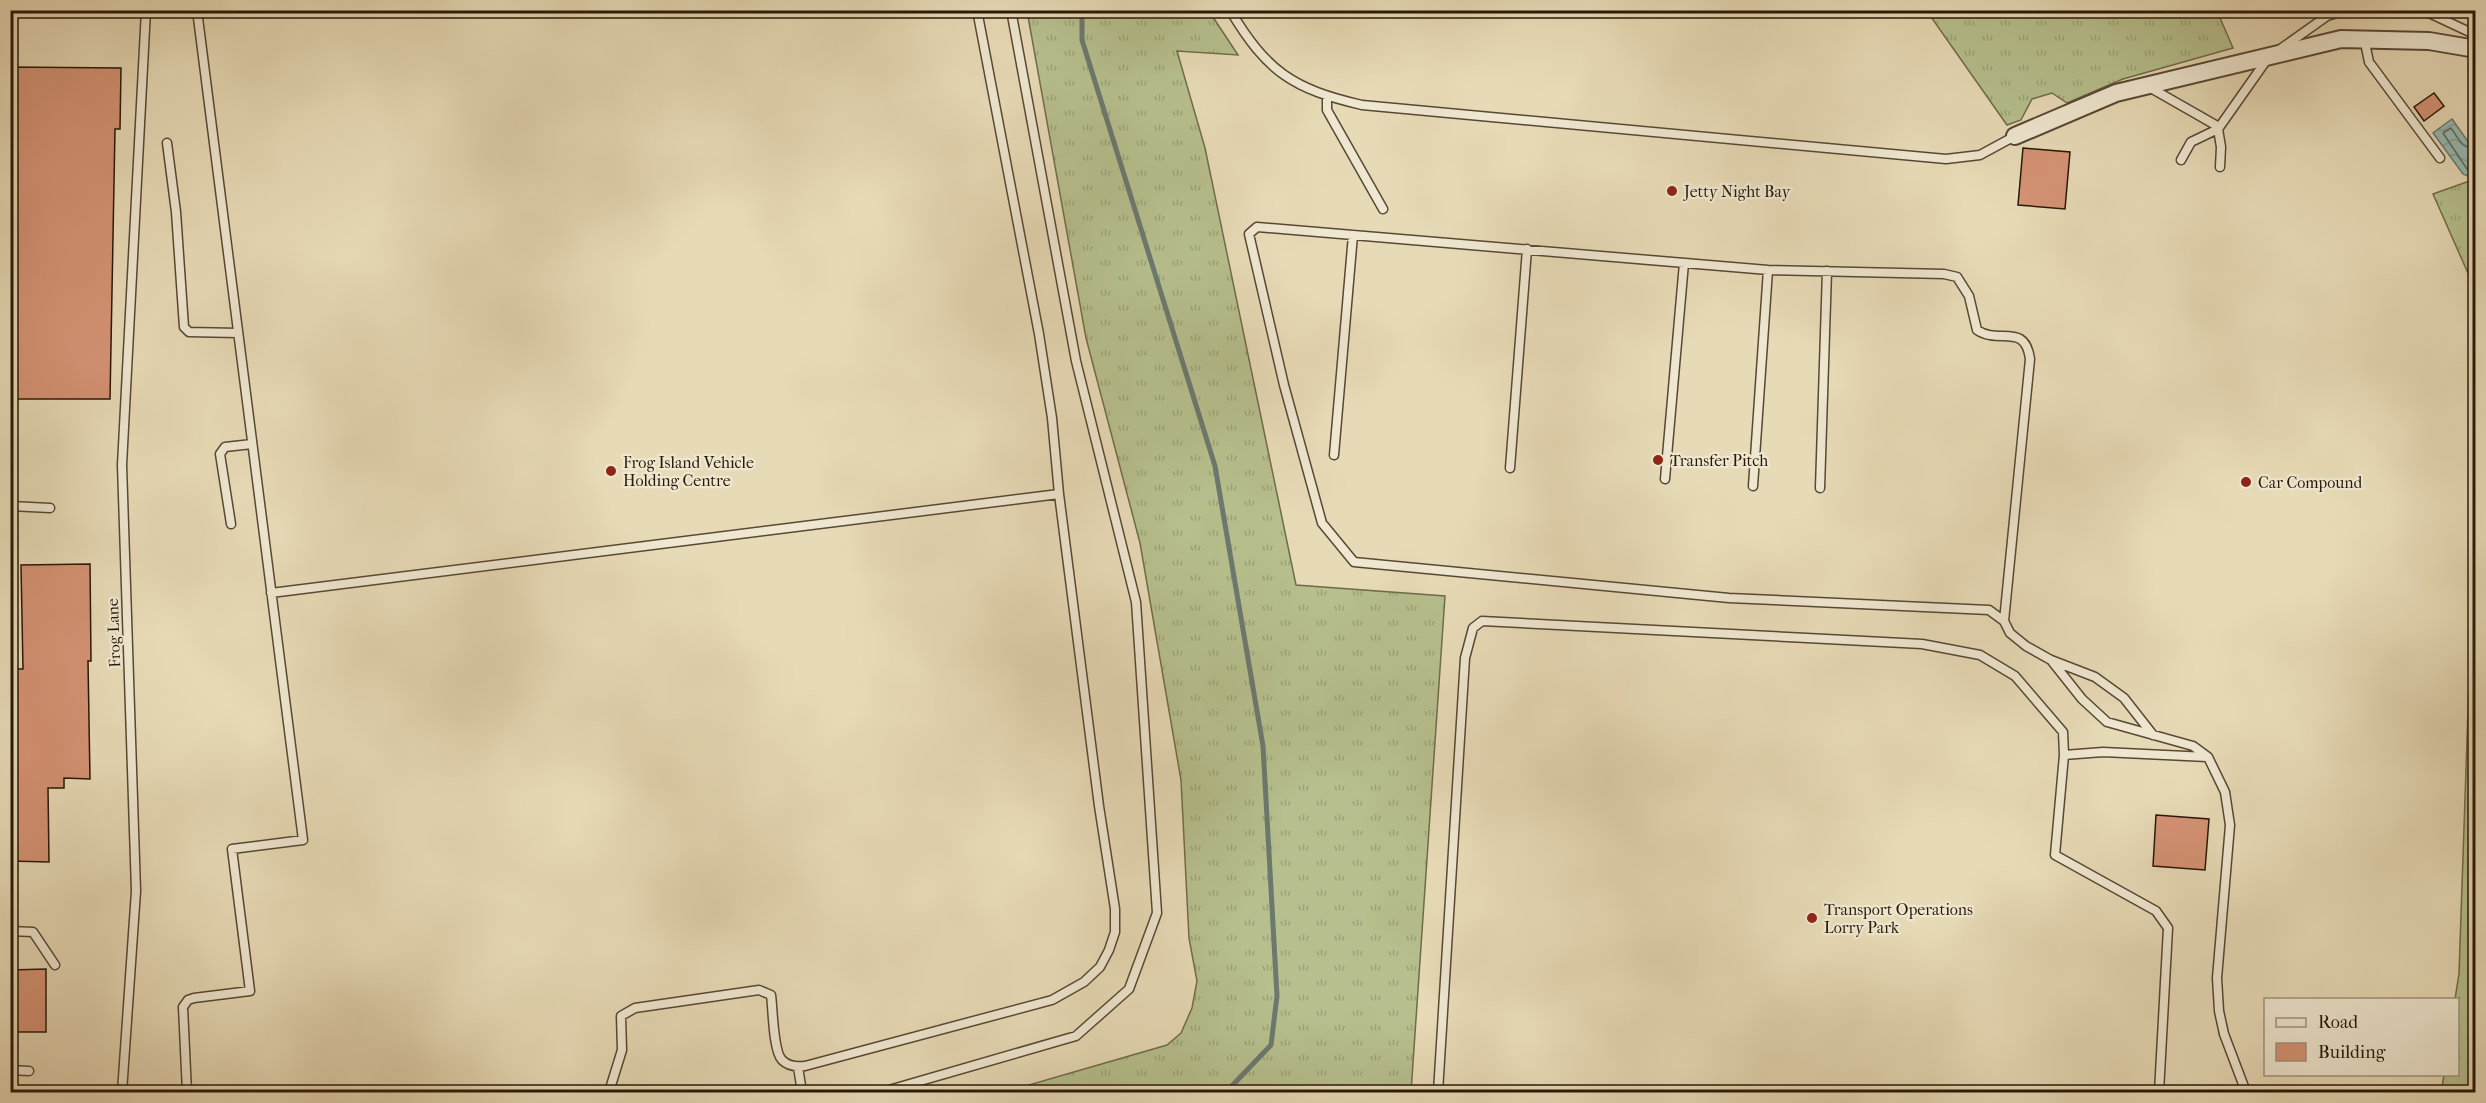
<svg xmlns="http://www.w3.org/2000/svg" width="2486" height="1103" viewBox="0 0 2486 1103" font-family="'IM FELL French Canon',serif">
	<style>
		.grass { fill: url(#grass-tufts); stroke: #6f6c4a; stroke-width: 1.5 }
		.water { fill: url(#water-waves); stroke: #6b796f; stroke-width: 1.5 }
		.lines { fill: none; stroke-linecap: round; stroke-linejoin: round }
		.shore { stroke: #60695e; stroke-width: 1.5 }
		.stream { stroke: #6b796f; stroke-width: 5 }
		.building { fill: #d59375; stroke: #281808; stroke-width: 1.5 }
		.service-casing { stroke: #584834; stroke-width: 11 }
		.minor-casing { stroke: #584834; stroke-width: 20 }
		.service { stroke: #efe7d0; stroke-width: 8 }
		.minor { stroke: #efe7d0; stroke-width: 16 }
		.poi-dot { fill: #8f2418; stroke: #efe7d0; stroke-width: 2 }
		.labels { text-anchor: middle; stroke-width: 4.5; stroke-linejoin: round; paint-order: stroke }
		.poi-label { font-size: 16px; fill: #281808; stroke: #efe7d0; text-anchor: start }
		.street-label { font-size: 16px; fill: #281808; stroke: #efe7d0 }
	</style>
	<defs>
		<pattern id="grass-tufts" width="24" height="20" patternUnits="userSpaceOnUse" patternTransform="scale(1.5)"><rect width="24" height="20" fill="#b6bf8d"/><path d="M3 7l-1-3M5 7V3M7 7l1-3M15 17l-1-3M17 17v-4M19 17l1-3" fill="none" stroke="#9ca378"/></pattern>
		<pattern id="water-waves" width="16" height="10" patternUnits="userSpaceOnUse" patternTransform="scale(1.5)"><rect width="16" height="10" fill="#97bab3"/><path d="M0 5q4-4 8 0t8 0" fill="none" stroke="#829f98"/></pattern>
	</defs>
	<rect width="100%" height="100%" fill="#e7dab6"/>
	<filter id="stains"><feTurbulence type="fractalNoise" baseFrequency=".00333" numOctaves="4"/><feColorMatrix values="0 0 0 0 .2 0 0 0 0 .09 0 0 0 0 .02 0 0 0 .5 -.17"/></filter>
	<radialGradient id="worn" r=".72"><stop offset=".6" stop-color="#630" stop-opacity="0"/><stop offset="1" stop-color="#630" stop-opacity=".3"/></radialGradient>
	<path class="grass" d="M1934,10L2217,11L2233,48L2123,79L2067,103L2052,93L2032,99L2021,120L2007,125L1931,17Z
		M1027,11H1209L1238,55L1177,51L1205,148L1296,585L1445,596L1411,1092H1005L1167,1045L1181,1033L1192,1008L1197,981L1189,938L1181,780L1140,543L1086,338Z
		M2475,179V1092H2441L2444,1075L2458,1074V1000L2455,999L2459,974L2474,534L2471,280L2433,194Z"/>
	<path class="water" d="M2452,119L2469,143L2475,139V127V179L2463,174L2433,133Z"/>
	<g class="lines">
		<path class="shore" d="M2476,146C2463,152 2458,137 2451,128L2443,133L2467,169L2476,173"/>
		<path class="stream" d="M1082,10V40L1215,466L1263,746L1277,996L1271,1045L1227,1091L1221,1092
			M2398,13L2399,10"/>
	</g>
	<path class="building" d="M10,67L121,68L120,129H115L110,399H10Z
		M2434,93L2444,106L2424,121L2414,107Z
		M2023,148L2070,152L2065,209L2018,205Z
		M90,564L91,661H88L90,779L64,778V788H48L49,862L10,861V669H23L21,565Z
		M2156,815L2209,819L2205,870L2153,866Z
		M46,969V1032H10V970Z"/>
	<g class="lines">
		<g class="service-casing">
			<path id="service" d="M1230,10C1267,72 1293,89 1362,105L1946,159L1980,155L2015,136
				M2429,13L2476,35
				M2364,38L2369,62L2440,158
				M2279,50L2327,16L2347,10
				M2149,87L2219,127
				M1327,97V110L1383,209
				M2218,129L2221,147L2220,167
				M167,143L176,212L184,327L189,332L238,333
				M2181,160L2191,142L2218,129L2268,58
				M1334,455L1353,235
				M1510,468L1527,249
				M1665,479L1684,263
				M1753,486L1768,270
				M1820,488L1827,271
				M10,506L50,508
				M231,524L220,454L225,447L252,444
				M271,593L1059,494
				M2004,621L2030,359C2025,322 1999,345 1977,330L1969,296L1957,277L1944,274L1768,270L1257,227L1249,234L1284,385L1322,523L1354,562L1729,598L1989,610L2004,621L2010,633L2026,646L2051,660L2095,677L2124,698L2153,735
				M2051,660L2082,699L2107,722L2193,746L2208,757L2225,792L2230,825L2217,978L2219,1011L2224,1034L2246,1092
				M2064,755L2103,752L2207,757
				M10,931L33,932L55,965
				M798,1067L802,1092
				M10,1070L29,1071
				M122,1092L136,891L122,465L146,10
				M187,1092L183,1007L188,1000L194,998L250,991L232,849L303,840L197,10
				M609,1092L622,1050L621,1016L635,1008L759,990L771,995C773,1009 773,1051 782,1060C788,1066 797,1067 805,1066L1052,1000L1084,982L1100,967L1109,950L1115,932V909L1099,806L1059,494L1052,418L1039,334L977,10
				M882,1092L1076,1036L1129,989L1157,913L1136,602L1076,361L1011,10
				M1438,1092L1465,658L1473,628L1482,621L1922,644L1980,655L2015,676L2063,732L2064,755L2055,855L2156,911L2168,928L2159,1092"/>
		</g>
		<g class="minor-casing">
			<path id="minor" d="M2015,136L2116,93L2341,39L2429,41L2476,49"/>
		</g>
		<use href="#service" class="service"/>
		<use href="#minor" class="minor"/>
	</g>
	<g class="poi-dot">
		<circle cx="1672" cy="191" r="6"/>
		<circle cx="1658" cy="460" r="6"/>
		<circle cx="611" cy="471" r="6"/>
		<circle cx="2246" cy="482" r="6"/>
		<circle cx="1812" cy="918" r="6"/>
	</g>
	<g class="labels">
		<g class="poi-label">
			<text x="1684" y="197">Jetty Night Bay</text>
			<text x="1670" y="466">Transfer Pitch</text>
			<text x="623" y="468">Frog Island Vehicle<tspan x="623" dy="18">Holding Centre</tspan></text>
			<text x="2258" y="488">Car Compound</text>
			<text x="1824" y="915">Transport Operations<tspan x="1824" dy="18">Lorry Park</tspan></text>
		</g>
		<g class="street-label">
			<text transform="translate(113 633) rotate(-92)" y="6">Frog Lane</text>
		</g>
	</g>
	<rect width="2486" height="1103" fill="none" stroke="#e7dab6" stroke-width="36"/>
	<rect x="12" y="12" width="2462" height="1079" fill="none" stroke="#281808" stroke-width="3"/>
	<rect x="18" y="18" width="2450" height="1067" fill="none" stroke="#281808" stroke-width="1.5"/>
	<rect x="2264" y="998" width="195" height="78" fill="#efe7d0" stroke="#9f9480" stroke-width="1.5"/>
	<rect x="2276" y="1018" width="30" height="9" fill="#efe7d0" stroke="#9f9480" stroke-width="1.5"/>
	<text x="2318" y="1028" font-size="18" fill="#281808">Road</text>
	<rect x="2276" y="1043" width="30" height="18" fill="#d59375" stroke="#9f9480" stroke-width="1.5"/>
	<text x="2318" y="1058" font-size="18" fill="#281808">Building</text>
	<rect width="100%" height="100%" filter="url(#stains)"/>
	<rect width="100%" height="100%" fill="url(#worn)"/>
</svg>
